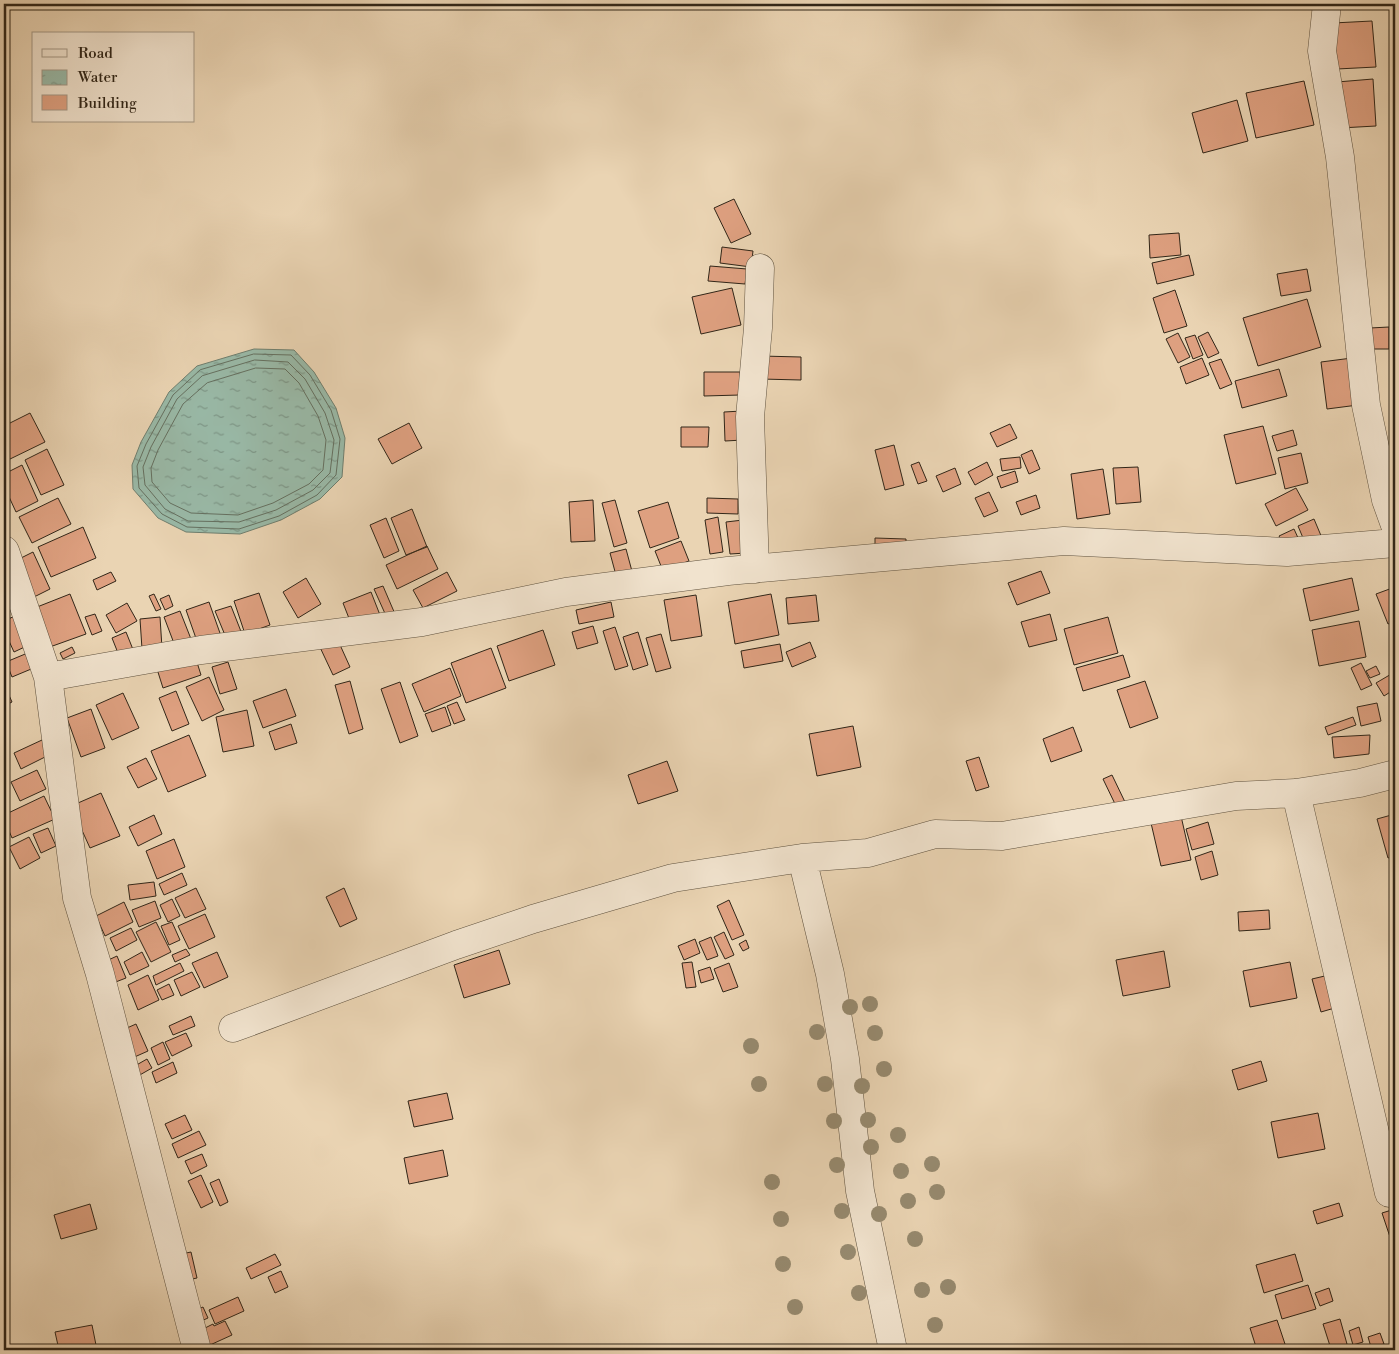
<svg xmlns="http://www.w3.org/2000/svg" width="1399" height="1354" viewBox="0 0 1399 1354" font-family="'Libre Bodoni',serif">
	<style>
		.water { fill: url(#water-ripples); stroke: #6f7e6e }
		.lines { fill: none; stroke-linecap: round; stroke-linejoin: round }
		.shore { stroke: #657060; stroke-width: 1 }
		.building { fill: #dea080; stroke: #312618 }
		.minor-casing { stroke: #5f523f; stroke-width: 29 }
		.minor { stroke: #f1e3ce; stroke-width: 28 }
		.tree { fill: #96896e }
	</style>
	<defs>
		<pattern id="water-ripples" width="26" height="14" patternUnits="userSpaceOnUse" patternTransform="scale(1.25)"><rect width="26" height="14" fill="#99b9a7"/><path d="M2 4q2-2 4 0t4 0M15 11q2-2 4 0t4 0" fill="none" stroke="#7d9687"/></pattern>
	</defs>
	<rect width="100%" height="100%" fill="#ead4b3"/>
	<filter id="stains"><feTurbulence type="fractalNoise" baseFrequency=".004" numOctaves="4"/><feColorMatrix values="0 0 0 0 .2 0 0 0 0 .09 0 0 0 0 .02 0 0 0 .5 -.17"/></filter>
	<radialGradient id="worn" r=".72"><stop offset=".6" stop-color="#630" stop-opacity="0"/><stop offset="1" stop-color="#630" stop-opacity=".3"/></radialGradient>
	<path class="water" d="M254,349L294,350L314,372L336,408L345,438L342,477L320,499L281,520L240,534L186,532L158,518L133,489L132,465L141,442L169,392L197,366Z"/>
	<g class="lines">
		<path class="shore" d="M254,354L291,355L310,375L331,410L340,439L336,475L317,495L279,516L239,529L187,527L162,514L139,488L137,466L146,444L173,395L200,370Z
			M255,360L288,362L305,379L325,413L334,440L330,473L313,490L276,510L239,522L188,521L165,509L145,485L143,467L151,447L177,399L202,376Z
			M256,368L285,369L299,383L318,416L326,440L323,470L309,484L273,503L238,515L191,513L170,503L152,482L151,468L158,450L183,404L207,383Z"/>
	</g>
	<path class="building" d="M1372,21L1376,67L1337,69L1333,23Z
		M1373,79L1376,126L1340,128L1337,82Z
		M1304,81L1314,125L1256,138L1246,93Z
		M1237,100L1248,141L1203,153L1192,113Z
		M734,199L751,234L731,243L714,208Z
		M1179,233L1181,255L1150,258L1149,235Z
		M722,247L753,251L751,267L720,263Z
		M1189,255L1194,275L1157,284L1152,263Z
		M710,266L747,269L745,284L708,281Z
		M1307,269L1311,291L1281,296L1277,274Z
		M732,288L741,325L701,334L692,297Z
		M1175,290L1187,326L1164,333L1153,298Z
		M1307,299L1321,347L1258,366L1243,318Z
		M1389,327V349H1370V328Z
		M1208,332L1219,353L1208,358L1198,337Z
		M1178,333L1190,357L1178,363L1166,339Z
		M1195,335L1203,355L1193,359L1185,338Z
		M761,356L801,357V380L761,379Z
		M1202,358L1209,375L1186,384L1180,367Z
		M1352,358L1358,405L1327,409L1321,362Z
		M1221,359L1232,384L1220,389L1209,363Z
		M1279,369L1287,396L1242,408L1235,381Z
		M704,372H740V395L704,396Z
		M742,411L743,440L725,441L724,412Z
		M30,413L45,442L8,460L4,451V426Z
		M409,423L422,448L392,464L378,439Z
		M1010,424L1017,438L997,447L990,433Z
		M1263,426L1276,474L1236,484L1224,435Z
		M681,427H709L708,447H681Z
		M1293,430L1297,445L1277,451L1272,436Z
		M894,445L904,485L885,490L875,450Z
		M47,449L64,485L41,495L25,460Z
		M1032,450L1040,469L1029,474L1021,455Z
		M1301,453L1308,483L1285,489L1278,458Z
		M1020,457L1021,468L1002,471L1000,459Z
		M919,462L927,481L918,484L911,465Z
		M987,462L993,475L975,485L968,472Z
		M22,465L38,501L16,512L4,486V474Z
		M1138,467L1141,502L1116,504L1113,468Z
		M955,468L961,484L943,492L936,476Z
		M1103,469L1110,514L1077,519L1071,474Z
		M1015,471L1018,482L1001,488L997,477Z
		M1296,488L1308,510L1276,526L1265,504Z
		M989,492L998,511L984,517L975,498Z
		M1036,495L1040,508L1021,515L1016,502Z
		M58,498L71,524L32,543L19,517Z
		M707,498L738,499V514L707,513Z
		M593,500L595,541L571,542L569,502Z
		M615,500L627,543L614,547L602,503Z
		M668,502L679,538L650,548L638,511Z
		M412,509L427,547L406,555L391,518Z
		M718,517L723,552L710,554L705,520Z
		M386,518L399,551L384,558L370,525Z
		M1314,519L1322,538L1306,545L1298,526Z
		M743,520L746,553L730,554L726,522Z
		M83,527L96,558L51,577L38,547Z
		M1294,529L1299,540L1285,547L1279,536Z
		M875,538L906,539V555H875Z
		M681,541L689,561L663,571L655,551Z
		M427,546L438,569L397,589L386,565Z
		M626,549L633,575L617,579L610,553Z
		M33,552L50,589L34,597L17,560Z
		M1041,571L1050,593L1017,605L1008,583Z
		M111,572L116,581L97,590L93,580Z
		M447,572L457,591L423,608L413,590Z
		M306,578L321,604L298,618L283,592Z
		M1352,578L1359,610L1310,621L1303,589Z
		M383,586L395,614L387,618L374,589Z
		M1395,587V621L1388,624L1376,594Z
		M371,592L380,615L352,626L343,603Z
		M259,593L270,625L245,634L234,601Z
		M70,594L86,634L47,648L32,609Z
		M154,594L161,609L156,611L149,596Z
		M771,594L779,635L735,644L728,602Z
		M169,595L173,606L165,610L160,599Z
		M696,595L702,636L671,641L664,600Z
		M816,595L819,621L788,624L786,598Z
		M209,602L221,636L198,644L186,610Z
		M611,602L614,617L579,624L576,610Z
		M127,603L137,621L116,633L106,615Z
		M231,606L242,634L227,640L215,611Z
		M180,611L191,639L175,646L164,617Z
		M95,614L102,631L92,635L85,617Z
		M1050,614L1057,640L1029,647L1021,622Z
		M17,615L31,644L14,652L4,630V621Z
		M160,617L162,648L142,649L140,619Z
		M1108,617L1118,653L1074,665L1064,629Z
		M1359,621L1366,657L1319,666L1312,630Z
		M593,626L598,643L577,649L572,632Z
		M615,627L628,666L615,670L603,631Z
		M543,630L555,665L509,681L497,646Z
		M126,632L134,652L120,658L112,638Z
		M638,632L648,665L633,670L623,637Z
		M661,634L671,668L656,672L646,638Z
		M336,636L350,667L333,675L318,643Z
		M810,642L816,657L792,667L786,652Z
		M780,644L783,661L744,668L741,651Z
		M72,647L75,653L63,659L60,653Z
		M491,648L506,688L466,703L451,663Z
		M30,652L36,667L12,677L6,662Z
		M1123,655L1130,677L1083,691L1076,668Z
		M195,656L201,675L163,688L157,669Z
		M228,662L237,689L220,694L212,667Z
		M1361,663L1372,685L1361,690L1351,668Z
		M1376,666L1380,674L1370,678L1366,671Z
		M450,668L461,696L424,712L412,684Z
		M1393,673L1395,677V689L1384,696L1376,683Z
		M209,677L224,710L202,721L186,687Z
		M350,681L363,729L349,734L335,685Z
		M1145,681L1158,718L1130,728L1117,690Z
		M400,682L418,736L400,743L381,689Z
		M4,684L12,702L4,706Z
		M286,689L296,716L263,728L253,701Z
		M176,691L189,724L172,731L159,698Z
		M123,693L139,728L112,740L96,705Z
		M457,702L465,720L454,724L447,706Z
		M1377,703L1381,721L1361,726L1357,707Z
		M445,707L451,725L432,732L425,714Z
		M91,709L105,748L81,757L67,718Z
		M247,710L254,746L223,752L216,717Z
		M1353,717L1356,725L1328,735L1325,727Z
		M291,724L297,743L275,750L269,732Z
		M853,726L861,767L817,776L809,734Z
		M1073,727L1082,751L1051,762L1043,739Z
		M189,735L206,776L168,792L151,751Z
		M1370,735L1369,754L1334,758L1332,737Z
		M42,740L49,755L21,769L14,753Z
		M979,757L989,787L976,791L966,761Z
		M146,758L157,779L138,788L127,767Z
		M667,761L678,791L638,804L628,775Z
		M37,770L46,789L20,801L11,782Z
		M1112,775L1125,802L1116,806L1103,779Z
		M101,793L120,836L90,848L71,806Z
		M44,796L55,819L12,838L4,819V815Z
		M1395,814V856L1388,858L1377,819Z
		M154,815L162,834L138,846L129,827Z
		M1181,816L1191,860L1161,866L1151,823Z
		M1208,822L1214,844L1192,850L1186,829Z
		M48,828L56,846L41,853L33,834Z
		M29,837L40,858L20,869L9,847Z
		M174,839L185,867L157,879L146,851Z
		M1212,851L1218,875L1201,880L1195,857Z
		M182,873L187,885L164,895L159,884Z
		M154,882L156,896L130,900L128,885Z
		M196,888L206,909L185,918L175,898Z
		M344,888L357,919L340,927L326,897Z
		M172,899L180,916L168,922L160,905Z
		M729,900L744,935L732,940L717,906Z
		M155,901L161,918L139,927L132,910Z
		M124,902L133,922L105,936L96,916Z
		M1269,910L1270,929L1239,931L1238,912Z
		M205,914L215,937L189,949L178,926Z
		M156,922L171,952L151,962L136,932Z
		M172,922L180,940L169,945L161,926Z
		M131,928L137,940L116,951L110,938Z
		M724,932L734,955L725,959L714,937Z
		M711,937L718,956L707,960L699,942Z
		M695,939L700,953L684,960L678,946Z
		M746,940L749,948L743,951L739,944Z
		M186,949L190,955L175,962L172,955Z
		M499,950L510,984L464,998L454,965Z
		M1164,951L1170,987L1123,996L1116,960Z
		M142,952L149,966L130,975L124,962Z
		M217,952L228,977L204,988L192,963Z
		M117,956L126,978L113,983L104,962Z
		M692,962L696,987L686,988L682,963Z
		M1290,962L1297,998L1250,1007L1243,971Z
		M180,963L184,971L156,985L153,976Z
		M729,963L738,987L723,992L714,969Z
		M710,967L714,979L701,983L698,971Z
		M192,972L200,987L181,996L174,980Z
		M148,975L159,1000L138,1010L128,985Z
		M1329,975L1338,1007L1321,1012L1312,979Z
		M169,984L174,995L162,1000L157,990Z
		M191,1016L195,1026L173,1035L169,1026Z
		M136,1024L148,1051L130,1059L118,1032Z
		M186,1033L192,1046L172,1056L165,1042Z
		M163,1042L170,1059L158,1065L151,1048Z
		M147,1059L152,1068L138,1076L133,1067Z
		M1261,1061L1267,1081L1238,1090L1232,1070Z
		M173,1062L177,1073L156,1083L152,1072Z
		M447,1093L453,1119L414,1127L408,1101Z
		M1318,1113L1325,1149L1278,1158L1271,1122Z
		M185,1115L192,1130L172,1139L165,1124Z
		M199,1131L206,1145L178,1158L172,1144Z
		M443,1150L448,1176L409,1184L404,1158Z
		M202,1154L207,1166L191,1174L185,1161Z
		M201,1175L213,1202L201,1208L188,1181Z
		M219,1179L228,1202L220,1206L210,1183Z
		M1339,1203L1343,1216L1317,1224L1313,1211Z
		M90,1204L97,1229L61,1239L54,1215Z
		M1395,1209V1239L1391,1240L1382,1213Z
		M191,1252L197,1278L183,1281L177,1255Z
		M275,1254L281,1265L251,1279L246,1268Z
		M1295,1254L1303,1281L1264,1293L1256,1265Z
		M281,1271L288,1287L275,1293L268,1277Z
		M1308,1285L1316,1309L1282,1319L1275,1295Z
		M1329,1288L1333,1301L1320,1306L1315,1293Z
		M238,1297L244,1311L215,1324L209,1310Z
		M203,1307L208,1318L199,1322L194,1311Z
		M1340,1319L1347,1344L1331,1349L1323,1324Z
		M1277,1320L1287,1350H1257L1250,1328Z
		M225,1321L232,1335L210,1345L203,1329L213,1324L214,1326Z
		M92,1325L97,1350H59L55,1332Z
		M1359,1327L1363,1342L1353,1345L1349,1331Z
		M1380,1333L1384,1344L1371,1347L1368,1337Z"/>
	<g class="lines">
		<g class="minor-casing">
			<path id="minor" d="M1327,4L1322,51L1340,157L1366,405L1386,500L1395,525
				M4,550L5,551L48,677L77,898L100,974L197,1350
				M755,569L750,417L758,328L760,268
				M48,677L201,650L422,622L566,592L728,571L1064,541L1287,552L1395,543
				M1296,793L1389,1193H1395
				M802,858L830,974L845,1059L860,1191L893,1350
				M233,1028L456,945L533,919L673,878L802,858L868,853L935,834L1002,836L1236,796L1296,793L1360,783L1395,774"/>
		</g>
		<use href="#minor" class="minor"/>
	</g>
	<g class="tree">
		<circle cx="870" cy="1004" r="8"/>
		<circle cx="850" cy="1007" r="8"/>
		<circle cx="817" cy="1032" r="8"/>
		<circle cx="875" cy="1033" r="8"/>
		<circle cx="751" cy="1046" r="8"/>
		<circle cx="884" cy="1069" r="8"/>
		<circle cx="759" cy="1084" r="8"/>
		<circle cx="825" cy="1084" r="8"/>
		<circle cx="862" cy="1086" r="8"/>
		<circle cx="868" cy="1120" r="8"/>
		<circle cx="834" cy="1121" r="8"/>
		<circle cx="898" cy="1135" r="8"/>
		<circle cx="871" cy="1147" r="8"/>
		<circle cx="932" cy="1164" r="8"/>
		<circle cx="837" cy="1165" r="8"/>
		<circle cx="901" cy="1171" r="8"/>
		<circle cx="772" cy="1182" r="8"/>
		<circle cx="937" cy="1192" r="8"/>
		<circle cx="908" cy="1201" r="8"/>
		<circle cx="842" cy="1211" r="8"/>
		<circle cx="879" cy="1214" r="8"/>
		<circle cx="781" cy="1219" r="8"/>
		<circle cx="915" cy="1239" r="8"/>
		<circle cx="848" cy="1252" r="8"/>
		<circle cx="783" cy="1264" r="8"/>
		<circle cx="948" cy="1287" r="8"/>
		<circle cx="922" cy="1290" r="8"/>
		<circle cx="859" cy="1293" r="8"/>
		<circle cx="795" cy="1307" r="8"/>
		<circle cx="935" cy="1325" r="8"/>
	</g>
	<rect width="1399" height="1354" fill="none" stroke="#ead4b3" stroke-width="20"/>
	<rect x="5" y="5" width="1389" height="1344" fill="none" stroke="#312618" stroke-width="2.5"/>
	<rect x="10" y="10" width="1379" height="1334" fill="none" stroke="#312618"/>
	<rect x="32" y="32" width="162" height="90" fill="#f1e3ce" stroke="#a49785"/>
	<rect x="42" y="49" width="25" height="8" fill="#f1e3ce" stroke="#a49785"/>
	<text x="78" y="58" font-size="15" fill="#312618">Road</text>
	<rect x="42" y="70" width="25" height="15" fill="url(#water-ripples)" stroke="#a49785"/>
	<text x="78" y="82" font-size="15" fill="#312618">Water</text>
	<rect x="42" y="95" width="25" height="15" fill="#dea080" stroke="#a49785"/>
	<text x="78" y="108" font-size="15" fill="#312618">Building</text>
	<rect width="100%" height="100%" filter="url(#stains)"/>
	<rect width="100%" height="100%" fill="url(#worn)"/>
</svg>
